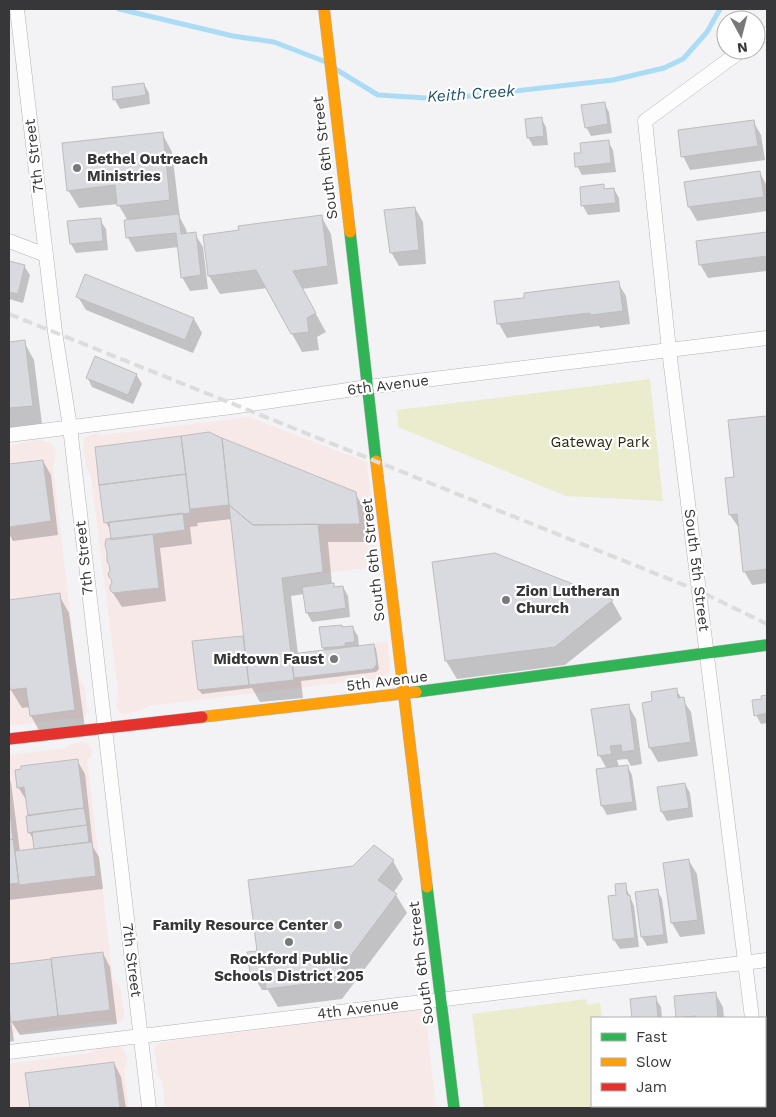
<svg xmlns="http://www.w3.org/2000/svg" width="776" height="1117" viewBox="0 0 776 1117" font-family="'Work Sans',sans-serif">
	<style>
		.commercial { fill: #f8e9e9 }
		.green { fill: #eaeccd }
		.shadow { fill: #0003 }
		.lines { fill: none; stroke-linecap: round; stroke-linejoin: round }
		.stream { stroke: #abdcf6; stroke-width: 5 }
		.building { fill: #d9d9e0; stroke: #bdbdbe }
		.street-casing { stroke: #b3b3b5; stroke-width: 15 }
		.fast-casing { stroke: #b3b3b5; stroke-width: 12 }
		.slow-casing { stroke: #b3b3b5; stroke-width: 12 }
		.jam-casing { stroke: #b3b3b5; stroke-width: 12 }
		.street { stroke: #fdfdfe; stroke-width: 14 }
		.fast { stroke: #30b455; stroke-width: 11 }
		.slow { stroke: #ff9f0a; stroke-width: 11 }
		.jam { stroke: #e5322d; stroke-width: 11 }
		.rail { stroke: #dcdcdd; stroke-width: 4; stroke-dasharray: 10 5; stroke-linecap: butt }
		.poi-dot { fill: #79797b; stroke: #fff; stroke-width: 2 }
		.labels { text-anchor: middle; stroke-width: 4.5; stroke-linejoin: round; paint-order: stroke }
		.street-label { font-size: 15px; fill: #373739; stroke: #fff }
		.poi-label { font-size: 15px; font-weight: bold; fill: #373739; stroke: #fff; text-anchor: start }
		.park-label { font-size: 15px; fill: #2b2c0e; stroke: #fff }
		.water-label { font-size: 16px; font-style: italic; fill: #1c536c; stroke: #fff }
	</style>
	<rect width="100%" height="100%" fill="#f3f3f6"/>
	<path class="commercial" d="M249,417L367,462L378,567L282,578L291,654L388,641L390,671L381,678L173,703L149,706L139,711L123,714L119,712L116,706L118,692L91,477L86,467L83,444L84,438L95,433L103,435Z
		M39,439L52,444L56,451L53,466L77,672L85,687L87,711L86,715L82,719L72,718L9,726V446Z
		M82,742L89,744L93,751L91,757L87,759L113,978L121,990L124,1012V1019L119,1023H114L103,1021L9,1034V755L65,748L74,743Z
		M415,1010L424,1012L426,1018L436,1108H165L162,1081L158,1075L154,1049L160,1042Z
		M112,1044L121,1046L128,1057L124,1071L129,1108H9V1064L89,1053L103,1046Z"/>
	<path class="green" d="M650,379L663,501L566,496L398,427L397,410Z
		M586,999L587,1005L600,1003L602,1018H592V1106H613V1108H484L472,1014Z"/>
	<path class="shadow" d="M144,84L149,93L150,104L120,109L115,100Z
		M604,103L609,112L612,133L591,136L586,127Z
		M541,118L546,127L548,145L533,146L528,137Z
		M753,121L761,135L765,160L690,170L683,156Z
		M162,133L172,152L180,218L186,229L187,234H195L203,247L208,289L190,291L182,277L179,247L136,252L128,238L126,221H128L118,204L79,208L68,190Z
		M608,141L613,150L616,172L582,175L577,166Z
		M760,173L767,186V211L697,221L689,207L686,183Z
		M603,186L605,190L614,189L619,198L620,212L588,215L583,206L581,188Z
		M415,208L423,222L426,264L399,266L391,252Z
		M321,216L331,234L338,284L302,289L326,332L317,337L319,350L302,352L267,288L220,294L209,276Z
		M100,220L106,229L108,250L76,253L71,244L69,222Z
		M767,234V271L708,278L700,264L697,242Z
		M9,262L24,266L30,275L23,303L9,299Z
		M618,283L626,296L630,324L600,328L599,326L507,338L499,324L526,299Z
		M78,297L194,319L202,333L193,353L86,310Z
		M24,342L34,360L42,424L9,428V343Z
		M136,374L142,384L133,404L92,387L87,377Z
		M767,417V583L752,585L744,571L739,528L730,515L735,478L729,421Z
		M96,448L355,493L366,512L370,542H328L332,584L335,588L343,587L348,596L350,617L312,622L307,613L304,594L291,596L298,654L325,651L323,648L341,626L343,628L352,627L358,636L359,647L374,645L376,649L379,669L376,672L301,681L303,698L260,702L252,688L202,694L199,690L194,643L242,637L245,642L232,519L197,523L198,526L190,527L192,544L160,548L166,601L122,607L111,590L113,582L110,577L112,541L111,532L106,522Z
		M43,461L51,475L58,535L13,541L9,534V466Z
		M495,554L612,601L622,619L565,665L457,679L446,661Z
		M59,595L69,613L85,728L41,734L31,716L30,707L22,708L11,690L9,670V602Z
		M676,690L691,712L698,756L658,762L650,748L653,702Z
		M767,696V723L761,724L756,715L763,700L762,697Z
		M628,705L636,719L642,764L631,766L627,759L617,760L619,767L627,766L632,775L637,810L607,815L602,806L607,769L599,755Z
		M77,760L85,774L93,847L99,857L103,889L9,900V778L11,783L20,852L35,850L34,841L29,832L27,801L18,787Z
		M685,784L690,793L693,817L667,821L662,812Z
		M393,861L403,879L393,893L396,895L407,913L342,999L278,1007L268,990H262L251,972L258,952Z
		M689,861L697,874L705,934L680,937L672,923L664,864Z
		M625,885L634,906L639,947L620,949L614,940L610,897L617,896Z
		M657,890L662,899L668,943L647,946L642,937L636,893Z
		M103,953L110,967L117,1024L20,1035L11,1021L14,1041L9,1042V965Z
		M715,993L723,1007L724,1018H678Z
		M655,997L661,1007L662,1018H634L632,1000Z
		M114,1063L121,1077L126,1108H31L27,1074Z"/>
	<g class="lines">
		<path class="stream" d="M119,9L233,36L274,42L326,62
			M337,70L378,95L442,99L613,80L664,68L683,59L707,32L720,9"/>
	</g>
	<path class="building" d="M144,83L146,95L113,100L112,87Z
		M605,102L608,124L585,128L581,105Z
		M542,117L544,136L527,138L525,119Z
		M754,120L758,146L681,157L678,130Z
		M163,132L170,200L117,206L115,185L67,191L62,143Z
		M609,140L611,163L575,167L574,153H581L580,143Z
		M760,171L764,197L688,207L684,182Z
		M604,184V189L614,188L616,203L581,206L580,187Z
		M415,207L419,250L390,253L384,210Z
		M179,214L181,234L196,232L201,275L181,278L176,233L126,238L124,220Z
		M322,215L328,266L293,271L316,313L307,318L309,332L291,334L256,270L208,276L203,235L239,230L238,226Z
		M101,218L103,241L70,244L67,221Z
		M767,232V256L699,265L696,241Z
		M9,261L25,265L18,294L9,292Z
		M85,274L194,318L185,340L76,297Z
		M619,281L623,311L591,315L590,313L497,324L494,301L524,298V293Z
		M25,340L33,406L9,408V342Z
		M95,356L137,374L128,395L86,378Z
		M767,416V569L743,572L737,514L729,515L725,478L734,477L728,420Z
		M209,432L222,438L229,505L190,509L181,436Z
		M181,436L186,474L99,485L95,447Z
		M222,438L356,492L360,524L253,525L229,505Z
		M43,460L51,521L9,527V464Z
		M186,474L190,513L104,523L99,485Z
		M229,505L253,525L318,524L323,572L282,578L294,680L249,685Z
		M183,513L185,530L111,540L109,522Z
		M153,534L159,588L113,593L110,590V586L112,583L111,579L109,577L108,573L110,571L109,564L107,562V552L105,545L106,539Z
		M495,553L613,600L555,647L445,661L432,562Z
		M334,583V587L343,586L346,608L321,612L306,613L302,587Z
		M60,593L75,710L30,716L26,688L10,690L9,679V600Z
		M342,625V627L353,626L355,642L345,643V646L322,648L319,627Z
		M243,636L249,685L198,690L192,641Z
		M374,644L377,664L373,669L294,678L291,654Z
		M677,688L678,698L684,697L691,742L649,748L642,703L652,701L651,692Z
		M767,695V713L754,716L752,700L762,699L761,696Z
		M629,704L635,750L622,752L621,745L610,746L612,754L598,756L591,709Z
		M78,759L84,808L28,815L24,787L17,788L15,770L21,769V766Z
		M628,765L633,802L601,806L596,769Z
		M685,783L689,808L661,812L657,787Z
		M9,804L13,839L9,840Z
		M84,808L87,825L28,833L26,816Z
		M87,825L89,842L34,849L32,832Z
		M13,839L19,883L9,884V840Z
		M92,842L96,876L19,885L15,851Z
		M374,845L394,860L378,880L397,894L332,981L266,989L264,971L250,973L247,952L257,951L248,880L353,866Z
		M689,859L698,920L671,923L663,863Z
		M626,883L627,895H630L635,938L613,940L608,896L616,895L615,884Z
		M658,889L664,935L641,937L635,892Z
		M103,952L110,1010L58,1016L51,958Z
		M51,959L58,1016L11,1022L9,1005V964Z
		M716,992L718,1018H695V1016L676,1018L674,996Z
		M656,996L658,1018H632L630,999Z
		M114,1062L120,1108H30L25,1073Z"/>
	<g class="lines">
		<g class="street-casing">
			<path id="street" d="M17,9L55,332L70,427L149,1108
				M756,40L763,35L767,34
				M742,50L645,121L669,350L752,1018
				M9,241L46,255
				M9,435L239,406L368,387L767,338
				M9,1052L767,960
				M761,1106L762,1108"/>
		</g>
		<g class="fast-casing">
			<path id="fast" d="M350,232L376,461
				M416,692L767,645
				M427,887L454,1108"/>
		</g>
		<g class="slow-casing">
			<path id="slow" d="M324,9L350,232
				M376,461L427,887
				M202,717L416,692"/>
		</g>
		<g class="jam-casing">
			<path id="jam" d="M9,739L202,717"/>
		</g>
		<use href="#street" class="street"/>
		<use href="#fast" class="fast"/>
		<use href="#slow" class="slow"/>
		<use href="#jam" class="jam"/>
		<path class="rail" d="M9,314L699,591L767,624"/>
	</g>
	<g class="poi-dot">
		<circle cx="77" cy="168" r="5"/>
		<circle cx="506" cy="600" r="5"/>
		<circle cx="334" cy="659" r="5"/>
		<circle cx="338" cy="925" r="5"/>
		<circle cx="289" cy="942" r="5"/>
	</g>
	<g class="labels">
		<g class="street-label">
			<text transform="translate(34 156) rotate(-97)" y="5">7th Street</text>
			<text transform="translate(325 158) rotate(-97)" y="5">South 6th Street</text>
			<text transform="translate(388 385) rotate(-7)" y="5">6th Avenue</text>
			<text transform="translate(84 558) rotate(-96)" y="5">7th Street</text>
			<text transform="translate(373 560) rotate(-96)" y="5">South 6th Street</text>
			<text transform="translate(697 570) rotate(83)" y="5">South 5th Street</text>
			<text transform="translate(387 681) rotate(-7)" y="5">5th Avenue</text>
			<text transform="translate(132 960) rotate(83)" y="5">7th Street</text>
			<text transform="translate(421 963) rotate(-97)" y="5">South 6th Street</text>
			<text transform="translate(358 1009) rotate(-7)" y="5">4th Avenue</text>
		</g>
		<g class="poi-label">
			<text x="87" y="164">Bethel Outreach<tspan x="87" dy="17">Ministries</tspan></text>
			<text x="516" y="596">Zion Lutheran<tspan x="516" dy="17">Church</tspan></text>
			<text x="324" y="664" text-anchor="end">Midtown Faust</text>
			<text x="328" y="930" text-anchor="end">Family Resource Center</text>
			<text x="289" y="964" text-anchor="middle">Rockford Public<tspan x="289" dy="17">Schools District 205</tspan></text>
		</g>
		<g class="park-label">
			<text x="600" y="447">Gateway Park</text>
		</g>
		<g class="water-label">
			<text transform="translate(471 93) rotate(-4)" y="6">Keith Creek</text>
		</g>
	</g>
	<rect width="776" height="1117" fill="none" stroke="#373739" stroke-width="20"/>
	<rect x="591" y="1017" width="175" height="90" fill="#ffffff" stroke="#afafb0"/>
	<rect x="601" y="1033" width="25" height="8" fill="#30b455" stroke="#afafb0"/>
	<text x="636" y="1042" font-size="15" fill="#373739">Fast</text>
	<rect x="601" y="1058" width="25" height="8" fill="#ff9f0a" stroke="#afafb0"/>
	<text x="636" y="1067" font-size="15" fill="#373739">Slow</text>
	<rect x="601" y="1083" width="25" height="8" fill="#e5322d" stroke="#afafb0"/>
	<text x="636" y="1092" font-size="15" fill="#373739">Jam</text>
	<g transform="translate(741 35) rotate(173)"><circle r="24" fill="#ffffff" stroke="#afafb0"/>
	<path d="M0-4L9 19L0 12L-9 19Z" fill="#79797b"/>
	<text y="-8" font-size="14" font-weight="bold" text-anchor="middle" fill="#373739">N</text>
	</g>
</svg>
